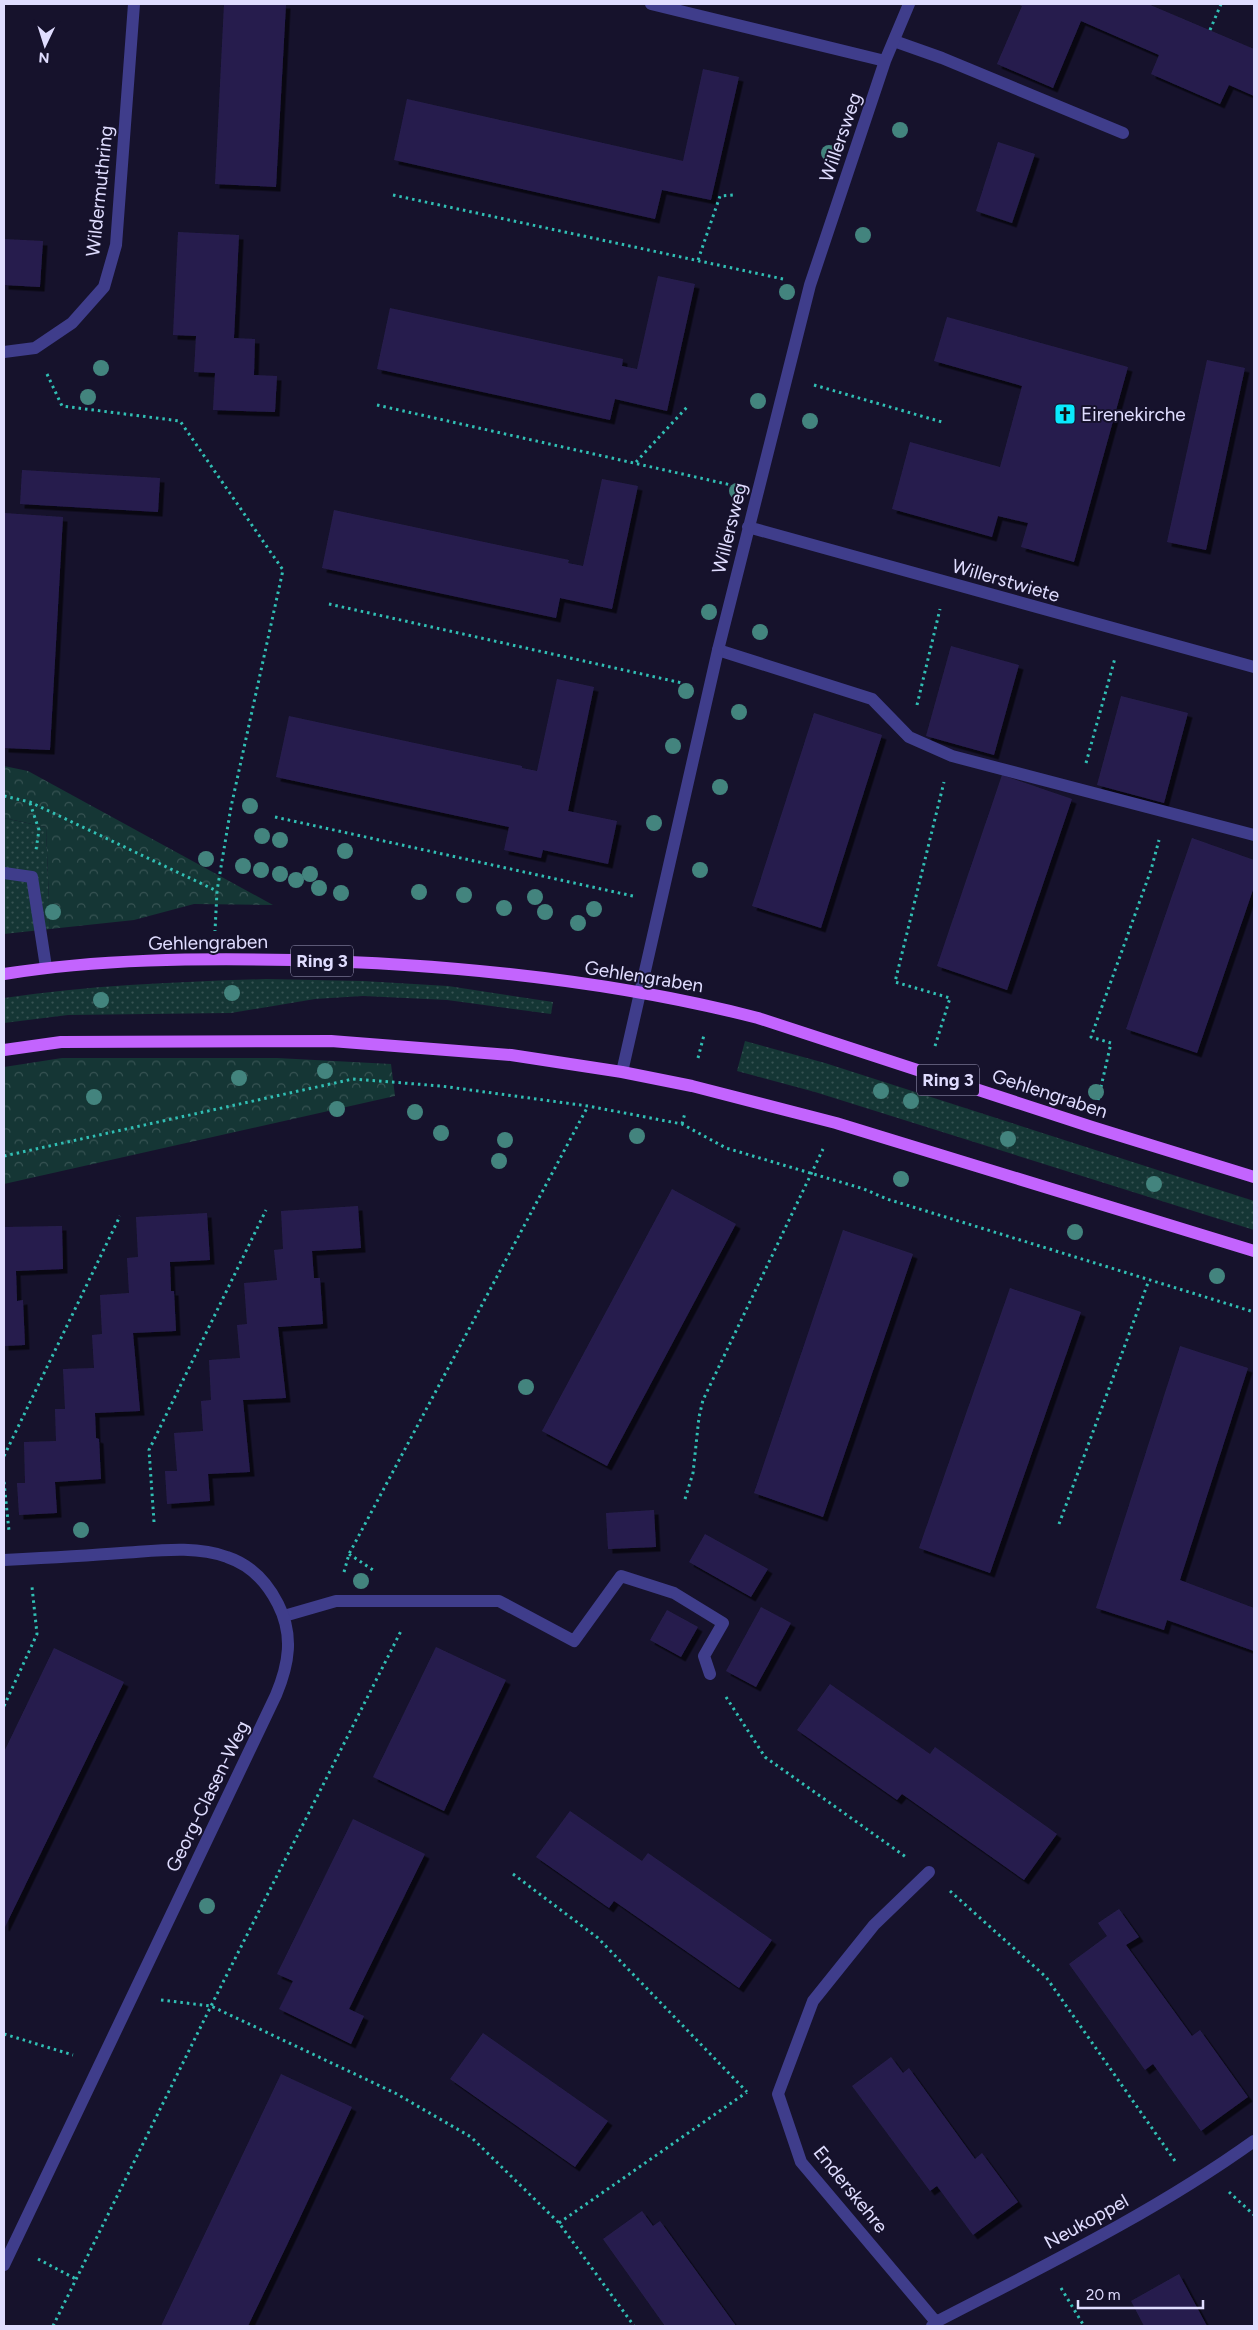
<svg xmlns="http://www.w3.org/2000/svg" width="1258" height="2330" viewBox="0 0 1258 2330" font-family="Figtree,sans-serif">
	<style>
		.grass { fill: url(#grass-dots) }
		.forest { fill: url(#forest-crowns) }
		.building { fill: #271e4d; filter: url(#shadow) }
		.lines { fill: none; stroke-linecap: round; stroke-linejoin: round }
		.path { stroke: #31bfb4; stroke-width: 3; stroke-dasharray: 2.5 4; stroke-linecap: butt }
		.lane { stroke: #3f3d8b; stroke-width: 12 }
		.street { stroke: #3f3d8b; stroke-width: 12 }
		.primary { stroke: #c364fe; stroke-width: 12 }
		.tree { fill: #43847e }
		.labels { text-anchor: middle; stroke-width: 4; stroke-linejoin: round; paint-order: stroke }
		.shield { fill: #16122c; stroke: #a3a0c0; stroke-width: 1 }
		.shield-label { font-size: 18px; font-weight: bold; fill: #e0ddff }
		.street-label { font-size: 19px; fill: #e0ddff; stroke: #16122c }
		.poi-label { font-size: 19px; fill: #e0ddff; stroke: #16122c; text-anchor: start }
	</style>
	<defs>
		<pattern id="grass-dots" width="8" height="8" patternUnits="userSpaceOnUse" patternTransform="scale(1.25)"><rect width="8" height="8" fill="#153635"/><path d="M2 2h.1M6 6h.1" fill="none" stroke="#375353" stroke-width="1.8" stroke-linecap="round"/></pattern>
		<pattern id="forest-crowns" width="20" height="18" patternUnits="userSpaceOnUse" patternTransform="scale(1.25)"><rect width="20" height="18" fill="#153635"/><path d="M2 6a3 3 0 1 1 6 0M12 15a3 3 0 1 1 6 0" fill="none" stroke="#375353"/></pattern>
		<filter id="shadow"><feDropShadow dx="4.5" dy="4.5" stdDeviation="0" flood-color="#0009"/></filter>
	</defs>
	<rect width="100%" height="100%" fill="#16122c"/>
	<path class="grass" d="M4,818L46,827L50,929L4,934Z
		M266,979L363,981L448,986L553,1002L551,1014L447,1000L363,996L315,999L231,1013L68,1015L4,1023V998C91,985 178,982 266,979Z
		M745,1041L825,1063L1254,1201V1230L815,1092L737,1071Z"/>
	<path class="forest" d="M4,766L28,771L273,905L194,904L134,920L50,929L46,827L4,818Z
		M62,1058H277L391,1064L395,1096L4,1184V1067Z"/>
	<path class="building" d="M224,4H286L276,187L215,184Z
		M1017,4H1148L1254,49V96L1229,85L1220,104L1151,74L1159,55L1081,21L1053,88L997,64L1022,6Z
		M703,69L739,77L711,200L662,190L655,219L394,160L407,99L683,161Z
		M998,142L1035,154L1012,223L976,211Z
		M178,232L239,235L234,338L255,339L254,375L277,376L275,412L213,410L215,373L194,372L196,336L173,335Z
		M4,239L43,241L40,287L4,285Z
		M658,276L695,284L667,411L615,399L610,420L377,369L390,308L623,359L622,366L637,369Z
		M947,317L1128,367L1074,562L1021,547L1028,523L998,516L992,537L892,509L910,442L1000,467L1022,386L934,361Z
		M1207,360L1245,368L1206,550L1167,542Z
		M22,470L160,478L158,512L20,504Z
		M602,479L638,486L612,609L560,598L556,618L322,568L334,510L569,560L568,563L583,566Z
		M4,513L63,517L50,750L4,748Z
		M951,646L1019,665L994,755L926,736Z
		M557,679L594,687L568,811L617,821L608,864L543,850L541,858L504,850L509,827L276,777L289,716L522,766V768L537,771Z
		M1121,696L1188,713L1164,803L1097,785Z
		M814,713L882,735L821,928L752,906Z
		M1002,775L1072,799L1007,990L937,966Z
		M1192,838L1254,860V887L1197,1053L1126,1029Z
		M672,1189L736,1224L607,1466L542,1431Z
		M358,1206L361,1248L312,1251L314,1278H320L323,1324L278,1327L286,1398L243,1400L250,1472L208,1474L210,1501L167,1504L165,1471H177L174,1433L203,1431L201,1401L211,1400L209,1360L240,1358L237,1325L247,1324L244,1283L277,1280L274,1250L283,1249L281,1211Z
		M207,1213L210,1260L170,1262L171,1291H174L176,1331L133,1333L140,1411L95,1413L96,1438L99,1439L101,1479L55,1482L57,1513L19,1515L17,1483H25L24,1442L56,1441L55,1409H65L63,1369L94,1368L92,1335L102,1334L100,1295L129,1293L127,1258L138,1257L136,1217Z
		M62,1226L63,1269L16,1271L17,1301L23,1300L25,1345L4,1346V1227Z
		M843,1230L913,1254L823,1517L754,1493Z
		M1010,1288L1081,1312L990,1573L919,1548Z
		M1180,1346L1248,1368L1180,1580L1254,1608V1651L1167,1620L1164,1630L1096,1608Z
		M654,1510L656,1547L608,1549L606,1513Z
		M705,1534L768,1569L751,1597L689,1562Z
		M761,1607L791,1623L756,1687L726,1671Z
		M667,1610L698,1627L681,1657L650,1640Z
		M436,1647L506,1680L444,1811L373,1777Z
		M54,1648L124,1682L5,1927L4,1926V1752Z
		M830,1684L930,1754L935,1747L1057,1834L1024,1880L902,1794L897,1800L797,1730Z
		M570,1811L642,1861L648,1853L772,1940L739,1988L614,1901L609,1908L536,1857Z
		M353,1819L425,1854L349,2009L364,2016L351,2044L279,2009L293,1981L277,1974Z
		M1119,1909L1139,1937L1126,1945L1192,2036L1200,2030L1248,2097L1201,2131L1153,2064L1145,2070L1069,1964L1107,1936L1098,1923Z
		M483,2033L608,2121L575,2167L450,2079Z
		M891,2057L903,2073L909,2068L975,2159L982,2153L1018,2202L973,2235L937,2186L930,2191L852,2086Z
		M281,2074L352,2107L298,2222L248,2326H161Z
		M642,2211L653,2226L660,2221L736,2326H665L603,2239Z
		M1179,2274L1207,2326H1144L1131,2301Z"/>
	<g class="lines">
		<path class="path" d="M1210,30L1221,4
			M393,195L783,279
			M698,260L720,196L734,195
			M47,374L62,406L180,421L283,570L231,807L217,891
			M814,385L942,422
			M377,405L731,485
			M636,462L688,406
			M329,604L682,683
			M917,705L940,609
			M1086,763L1115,658
			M4,796L30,802L217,891L215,931
			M30,803L39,830L36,850
			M275,817L633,896
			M935,1046L950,998L895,982L944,782
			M698,1058L704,1035
			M1098,1100L1111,1043L1091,1037L1151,870L1159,840
			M682,1124L685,1113
			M4,1156L353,1079L441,1086L588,1106L682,1124L726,1148L864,1189L887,1199L1254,1312
			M4,1456L120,1216
			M4,1482L9,1531
			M685,1499L693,1473L699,1417L703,1400L823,1149
			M154,1522L149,1450L266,1210
			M1059,1524L1149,1280
			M349,1554L376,1572
			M344,1572L349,1554L588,1106
			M726,1697L765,1757L906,1857
			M4,1706L37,1634L32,1587
			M513,1874L598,1938L747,2092
			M950,1891L1046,1977L1175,2161
			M161,2000L211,2006L395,2093L471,2137L559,2223L634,2326
			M4,2034L73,2055
			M1229,2192L1254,2215
			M559,2223L747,2092
			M38,2259L76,2279
			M1061,2288L1084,2326
			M53,2326L211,2006L402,1629"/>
		<path class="lane" d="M894,41L942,58L1123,133
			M718,650L872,699L909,737L952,756L1254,835
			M4,873L32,877L46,967
			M284,1616L336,1601H499L574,1641L621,1576L674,1593L723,1623L704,1656L710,1674"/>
		<path class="street" d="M651,4L885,61
			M4,352L35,348L72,323L104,287L116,245L134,4
			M748,527L1254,667
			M622,1072L718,650L810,285L885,61L909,4
			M4,1560C43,1558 82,1556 121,1553C155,1551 195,1545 227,1557C251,1565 267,1582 278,1604C294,1635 289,1664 276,1695L4,2265
			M929,1872L874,1925L813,2001L778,2094L801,2162L936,2322
			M932,2326L936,2322C1044,2266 1155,2212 1254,2141"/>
		<path class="primary" d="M4,974C99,959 197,958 293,960C449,964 607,979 758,1018L1092,1127L1254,1177
			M4,1050L61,1042L331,1041L511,1055L622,1072L692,1086L836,1123L1254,1251"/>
	</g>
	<g class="tree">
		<circle cx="900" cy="130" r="8"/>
		<circle cx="829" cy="153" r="8"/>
		<circle cx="863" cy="235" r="8"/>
		<circle cx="787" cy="292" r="8"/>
		<circle cx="101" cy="368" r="8"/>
		<circle cx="88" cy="397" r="8"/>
		<circle cx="758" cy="401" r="8"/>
		<circle cx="810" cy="421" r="8"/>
		<circle cx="737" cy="491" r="8"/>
		<circle cx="709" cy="612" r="8"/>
		<circle cx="760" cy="632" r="8"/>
		<circle cx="686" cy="691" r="8"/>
		<circle cx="739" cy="712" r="8"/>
		<circle cx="673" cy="746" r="8"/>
		<circle cx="720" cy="787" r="8"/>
		<circle cx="250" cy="806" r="8"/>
		<circle cx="654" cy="823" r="8"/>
		<circle cx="262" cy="836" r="8"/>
		<circle cx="280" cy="840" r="8"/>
		<circle cx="345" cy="851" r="8"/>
		<circle cx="206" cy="859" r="8"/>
		<circle cx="243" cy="866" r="8"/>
		<circle cx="261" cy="870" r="8"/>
		<circle cx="700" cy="870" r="8"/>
		<circle cx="280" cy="874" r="8"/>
		<circle cx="310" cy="874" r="8"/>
		<circle cx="296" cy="880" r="8"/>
		<circle cx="319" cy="888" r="8"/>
		<circle cx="419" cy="892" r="8"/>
		<circle cx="341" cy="893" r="8"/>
		<circle cx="464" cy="895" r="8"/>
		<circle cx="535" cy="897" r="8"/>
		<circle cx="504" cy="908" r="8"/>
		<circle cx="594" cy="909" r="8"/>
		<circle cx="53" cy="912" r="8"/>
		<circle cx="545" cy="912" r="8"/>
		<circle cx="578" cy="923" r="8"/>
		<circle cx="232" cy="993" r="8"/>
		<circle cx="101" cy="1000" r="8"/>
		<circle cx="325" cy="1071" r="8"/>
		<circle cx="239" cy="1078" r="8"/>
		<circle cx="881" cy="1091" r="8"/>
		<circle cx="1096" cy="1092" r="8"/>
		<circle cx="94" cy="1097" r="8"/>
		<circle cx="911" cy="1101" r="8"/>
		<circle cx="337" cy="1109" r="8"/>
		<circle cx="415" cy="1112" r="8"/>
		<circle cx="441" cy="1133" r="8"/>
		<circle cx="637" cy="1136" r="8"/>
		<circle cx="1008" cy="1139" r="8"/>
		<circle cx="505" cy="1140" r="8"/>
		<circle cx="499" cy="1161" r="8"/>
		<circle cx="901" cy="1179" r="8"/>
		<circle cx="1154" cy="1184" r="8"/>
		<circle cx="1075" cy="1232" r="8"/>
		<circle cx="1217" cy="1276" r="8"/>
		<circle cx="526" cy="1387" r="8"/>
		<circle cx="81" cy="1530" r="8"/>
		<circle cx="361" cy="1581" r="8"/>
		<circle cx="207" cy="1906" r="8"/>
	</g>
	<defs>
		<g id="church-square" transform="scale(1.125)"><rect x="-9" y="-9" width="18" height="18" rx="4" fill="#0ae9fe" stroke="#16122c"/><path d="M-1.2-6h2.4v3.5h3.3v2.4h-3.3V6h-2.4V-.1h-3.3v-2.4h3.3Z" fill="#111"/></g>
	</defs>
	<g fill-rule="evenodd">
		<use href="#church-square" x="1065" y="414"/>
	</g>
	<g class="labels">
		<g class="shield">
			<rect x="291" y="945.5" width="62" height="31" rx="4"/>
			<rect x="917" y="1064.5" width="62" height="31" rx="4"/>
		</g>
		<g class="shield-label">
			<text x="322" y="967">Ring 3</text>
			<text x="948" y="1086">Ring 3</text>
		</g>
		<g class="street-label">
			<text transform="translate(840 137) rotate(-71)" y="7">Willersweg</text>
			<text transform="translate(99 191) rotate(-84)" y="7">Wildermuthring</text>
			<text transform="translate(729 528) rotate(-76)" y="7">Willersweg</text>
			<text transform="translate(1006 580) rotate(16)" y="7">Willerstwiete</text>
			<text transform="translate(208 942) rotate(-1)" y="7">Gehlengraben</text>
			<text transform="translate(644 976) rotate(9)" y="7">Gehlengraben</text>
			<text transform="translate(1050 1093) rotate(18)" y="7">Gehlengraben</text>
			<text transform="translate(207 1796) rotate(-64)" y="7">Georg-Clasen-Weg</text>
			<text transform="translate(851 2189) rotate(51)" y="7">Enderskehre</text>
			<text transform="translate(1086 2221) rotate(-29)" y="7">Neukoppel</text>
		</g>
		<g class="poi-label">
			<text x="1081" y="421">Eirenekirche</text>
		</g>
	</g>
	<rect width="1258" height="2330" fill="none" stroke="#e0ddff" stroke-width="10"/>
	<g transform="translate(45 45) rotate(184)" stroke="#16122c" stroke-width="4" paint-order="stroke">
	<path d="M0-4L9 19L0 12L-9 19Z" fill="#e0ddff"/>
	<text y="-8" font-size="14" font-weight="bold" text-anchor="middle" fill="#e0ddff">N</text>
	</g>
	<path d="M1078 2300v8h125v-8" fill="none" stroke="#e0ddff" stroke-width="2.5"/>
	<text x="1086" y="2300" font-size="15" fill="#e0ddff" stroke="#16122c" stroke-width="4" paint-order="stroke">20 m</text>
</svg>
